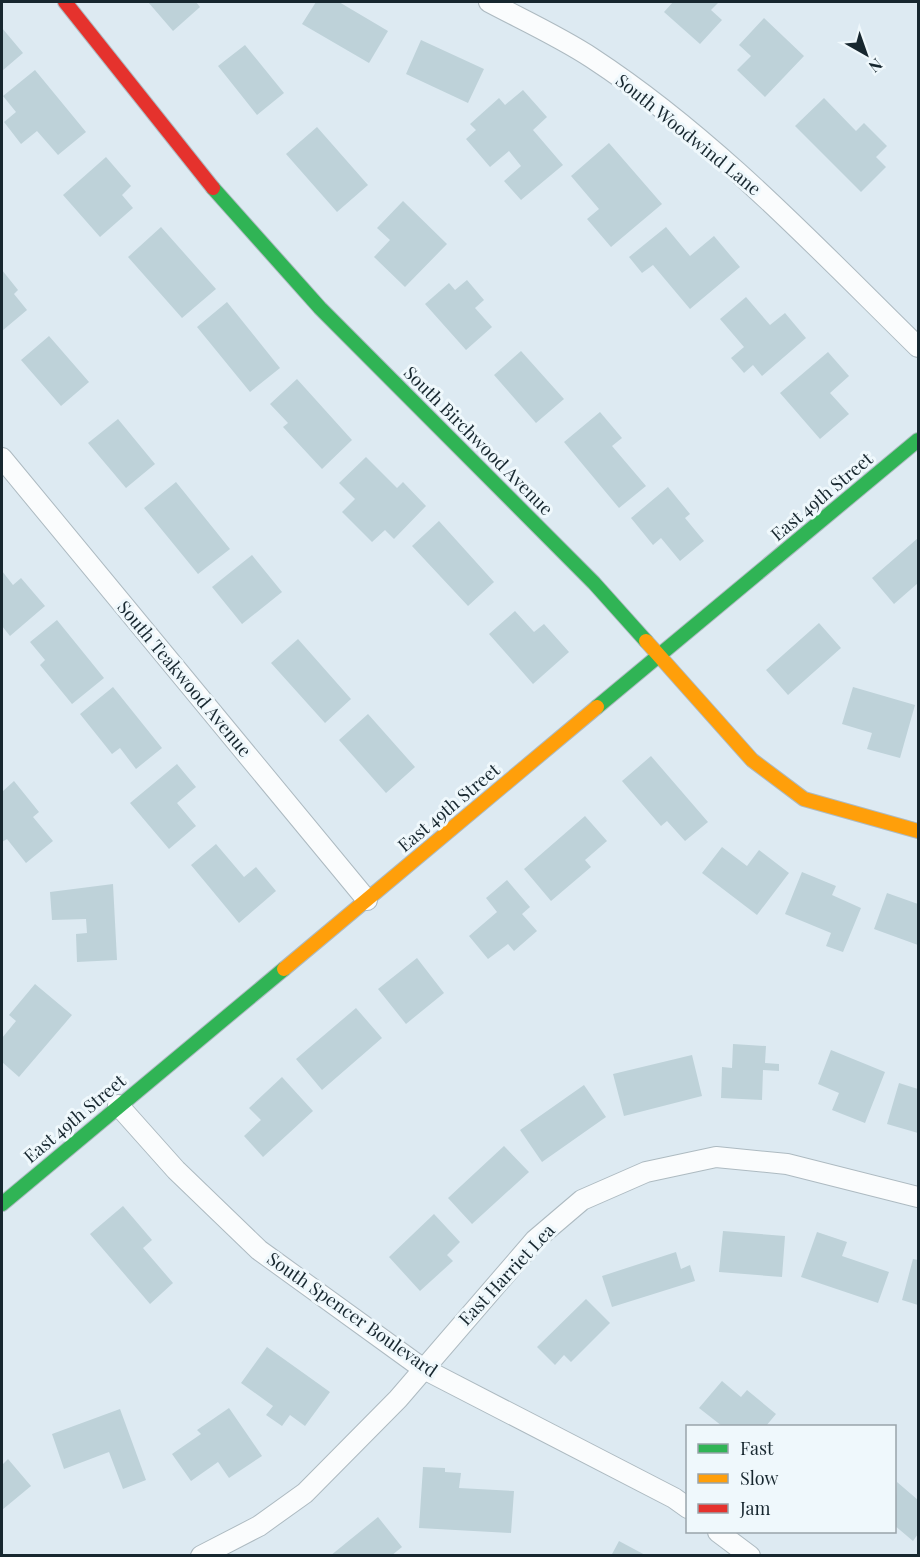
<svg xmlns="http://www.w3.org/2000/svg" width="920" height="1557" viewBox="0 0 920 1557" font-family="'Playfair Display',serif">
	<style>
		.building { fill: #bed2d9 }
		.lines { fill: none; stroke-linecap: round; stroke-linejoin: round }
		.street-casing { stroke: #adbac1; stroke-width: 22 }
		.fast-casing { stroke: #adbac1; stroke-width: 16 }
		.slow-casing { stroke: #adbac1; stroke-width: 16 }
		.jam-casing { stroke: #adbac1; stroke-width: 16 }
		.street { stroke: #fafcfd; stroke-width: 20 }
		.fast { stroke: #30b455; stroke-width: 14 }
		.slow { stroke: #ff9f0a; stroke-width: 14 }
		.jam { stroke: #e5322d; stroke-width: 14 }
		.labels { text-anchor: middle; stroke-width: 6; stroke-linejoin: round; paint-order: stroke }
		.street-label { font-size: 18px; fill: #17272f; stroke: #eff8fc }
	</style>
	<rect width="100%" height="100%" fill="#ddeaf2"/>
	<path class="building" d="M148,2H196L200,7L173,31Z
		M316,2H339L388,31L369,63L302,24Z
		M673,2H719L711,10L722,20L700,44L664,12Z
		M764,18L804,56L765,97L737,70L751,56L739,45Z
		M2,28L23,53L2,71Z
		M421,40L484,69L468,103L406,74Z
		M245,45L284,93L257,115L218,66Z
		M35,70L86,132L58,155L37,131L21,144L4,122L16,112L3,96Z
		M523,90L547,117L533,130L563,165L521,200L504,181L521,166L509,151L490,167L466,139L476,130L470,124L499,98L505,105Z
		M824,98L856,131L864,123L887,146L876,157L886,167L861,192L795,126Z
		M317,127L368,185L337,212L286,154Z
		M609,143L662,204L611,247L587,219L599,209L571,176Z
		M106,157L131,186L122,195L133,208L100,237L63,195Z
		M403,201L447,244L405,287L374,257L390,240L377,228Z
		M161,227L216,289L182,318L128,257Z
		M666,227L690,256L714,236L740,267L690,309L653,265L642,273L629,257Z
		M2,270L18,290L14,294L27,310L2,331Z
		M467,280L484,300L475,308L492,327L466,350L425,304L449,283L455,290Z
		M746,297L770,325L785,313L806,338L762,376L753,365L744,373L731,358L744,347L720,319Z
		M227,302L280,368L250,392L197,327Z
		M49,336L89,382L61,406L21,360Z
		M521,351L564,399L536,423L494,375Z
		M828,352L849,376L830,393L849,414L820,439L780,393Z
		M297,379L352,440L322,469L283,427L288,423L270,404Z
		M600,412L622,438L612,446L646,486L619,508L564,442Z
		M118,419L155,464L126,488L88,443Z
		M366,457L397,488L403,482L426,506L394,539L385,530L372,542L342,512L355,499L339,483Z
		M176,482L230,549L198,574L144,508Z
		M668,487L690,514L685,518L704,541L680,561L661,538L653,545L631,518Z
		M439,521L494,582L468,606L412,546Z
		M918,538V583L894,604L872,578Z
		M252,555L282,592L242,624L212,587Z
		M2,571L13,585L21,578L45,606L10,636L2,626Z
		M515,611L534,632L544,624L569,652L533,684L489,634Z
		M57,620L104,678L72,704L40,665L45,660L30,642Z
		M819,623L841,648L788,695L766,670Z
		M298,639L351,699L325,723L271,663Z
		M113,687L162,748L136,769L120,748L112,754L80,714Z
		M853,687L915,705L900,758L867,749L872,733L842,724Z
		M368,714L415,767L386,793L339,740Z
		M651,756L708,822L685,841L667,821L661,826L622,781Z
		M177,764L196,787L177,803L196,826L169,849L130,803Z
		M14,781L39,812L33,817L53,841L26,863L7,839L2,842V792Z
		M585,816L607,841L585,860L591,867L551,901L524,869Z
		M216,844L244,877L256,867L276,891L239,923L191,865Z
		M722,847L747,866L759,850L789,873L757,915L702,873Z
		M802,872L836,886L832,895L861,908L843,952L826,946L831,933L785,914Z
		M507,880L530,907L522,914L537,931L514,951L508,944L488,959L469,936L497,912L486,898Z
		M113,884L117,960L77,962L76,934L87,933L86,919L52,920L50,892Z
		M887,893L918,904V945L874,929Z
		M417,958L444,993L406,1024L378,989Z
		M35,984L72,1015L19,1077L2,1062V1038L16,1021L9,1015Z
		M356,1008L382,1038L322,1090L296,1059Z
		M733,1044L766,1046L765,1063L779,1064V1071L763,1070L762,1100L721,1098L722,1067L732,1068Z
		M831,1050L885,1072L865,1123L832,1110L839,1093L818,1084Z
		M692,1055L702,1096L624,1116L613,1074Z
		M282,1077L313,1111L263,1157L244,1136L261,1120L249,1108Z
		M899,1083L918,1089V1133L887,1124Z
		M584,1085L606,1117L542,1162L520,1130Z
		M504,1146L529,1172L472,1224L448,1198Z
		M123,1206L152,1240L143,1248L173,1283L150,1304L90,1234Z
		M434,1214L460,1242L447,1255L453,1261L420,1291L389,1257Z
		M723,1231L785,1236L782,1277L719,1272Z
		M817,1232L847,1242L842,1256L889,1272L878,1303L801,1277Z
		M676,1252L681,1269L690,1265L695,1281L612,1307L602,1276Z
		M913,1259L918,1260V1305L902,1300Z
		M586,1299L610,1323L571,1362L564,1355L555,1365L537,1347Z
		M267,1347L330,1392L305,1426L290,1415L282,1426L266,1415L273,1406L241,1383Z
		M722,1381L741,1397L747,1390L776,1414L766,1426H722L699,1408Z
		M229,1408L262,1456L229,1478L218,1462L191,1481L172,1454L201,1434L197,1430Z
		M120,1409L146,1480L123,1489L109,1452L64,1469L52,1434Z
		M8,1459L31,1486L2,1510V1465Z
		M423,1467L445,1468V1472L461,1473L459,1488L514,1491L511,1533L419,1528Z
		M897,1482L918,1500V1534L913,1541L894,1525Z
		M378,1517L402,1547L391,1556H330Z
		M619,1541L647,1556H611Z"/>
	<g class="lines">
		<g class="street-casing">
			<path id="street" d="M489,2C523,20 560,37 592,58C714,138 815,246 918,347
				M2,458L367,900
				M118,1105L176,1170L259,1250L422,1368L674,1498L688,1508
				M718,1532L750,1556
				M201,1556L259,1526L305,1493L398,1399L535,1240L582,1200L646,1172L716,1157L787,1164L918,1197"/>
		</g>
		<g class="fast-casing">
			<path id="fast" d="M213,188L320,308L594,583L646,641
				M597,707L918,440
				M2,1204L284,969"/>
		</g>
		<g class="slow-casing">
			<path id="slow" d="M646,641L752,760L804,799L918,831
				M284,969L597,707"/>
		</g>
		<g class="jam-casing">
			<path id="jam" d="M65,2L213,188"/>
		</g>
		<use href="#street" class="street"/>
		<use href="#fast" class="fast"/>
		<use href="#slow" class="slow"/>
		<use href="#jam" class="jam"/>
	</g>
	<g class="labels">
		<g class="street-label">
			<text transform="translate(688 135) rotate(39)" y="6">South Woodwind Lane</text>
			<text transform="translate(478 441) rotate(45)" y="6">South Birchwood Avenue</text>
			<text transform="translate(822 497) rotate(-40)" y="6">East 49th Street</text>
			<text transform="translate(184 679) rotate(50)" y="6">South Teakwood Avenue</text>
			<text transform="translate(449 808) rotate(-40)" y="6">East 49th Street</text>
			<text transform="translate(75 1119) rotate(-40)" y="6">East 49th Street</text>
			<text transform="translate(507 1275) rotate(-47)" y="6">East Harriet Lea</text>
			<text transform="translate(352 1315) rotate(35)" y="6">South Spencer Boulevard</text>
		</g>
	</g>
	<rect width="920" height="1557" fill="none" stroke="#17272f" stroke-width="6"/>
	<rect x="686" y="1425" width="210" height="108" fill="#eff8fc" stroke="#99a4aa" stroke-width="1.5"/>
	<rect x="698" y="1444" width="30" height="9" fill="#30b455" stroke="#99a4aa" stroke-width="1.5"/>
	<text x="740" y="1455" font-size="18" fill="#17272f">Fast</text>
	<rect x="698" y="1474" width="30" height="9" fill="#ff9f0a" stroke="#99a4aa" stroke-width="1.5"/>
	<text x="740" y="1485" font-size="18" fill="#17272f">Slow</text>
	<rect x="698" y="1504" width="30" height="9" fill="#e5322d" stroke="#99a4aa" stroke-width="1.5"/>
	<text x="740" y="1515" font-size="18" fill="#17272f">Jam</text>
	<g transform="translate(866 54) rotate(140)" stroke="#eff8fc" stroke-width="4.5" paint-order="stroke">
	<path d="M0-4.5L10 22L0 15L-10 22Z" fill="#17272f"/>
	<text y="-9" font-size="16" font-weight="bold" text-anchor="middle" fill="#17272f">N</text>
	</g>
</svg>
